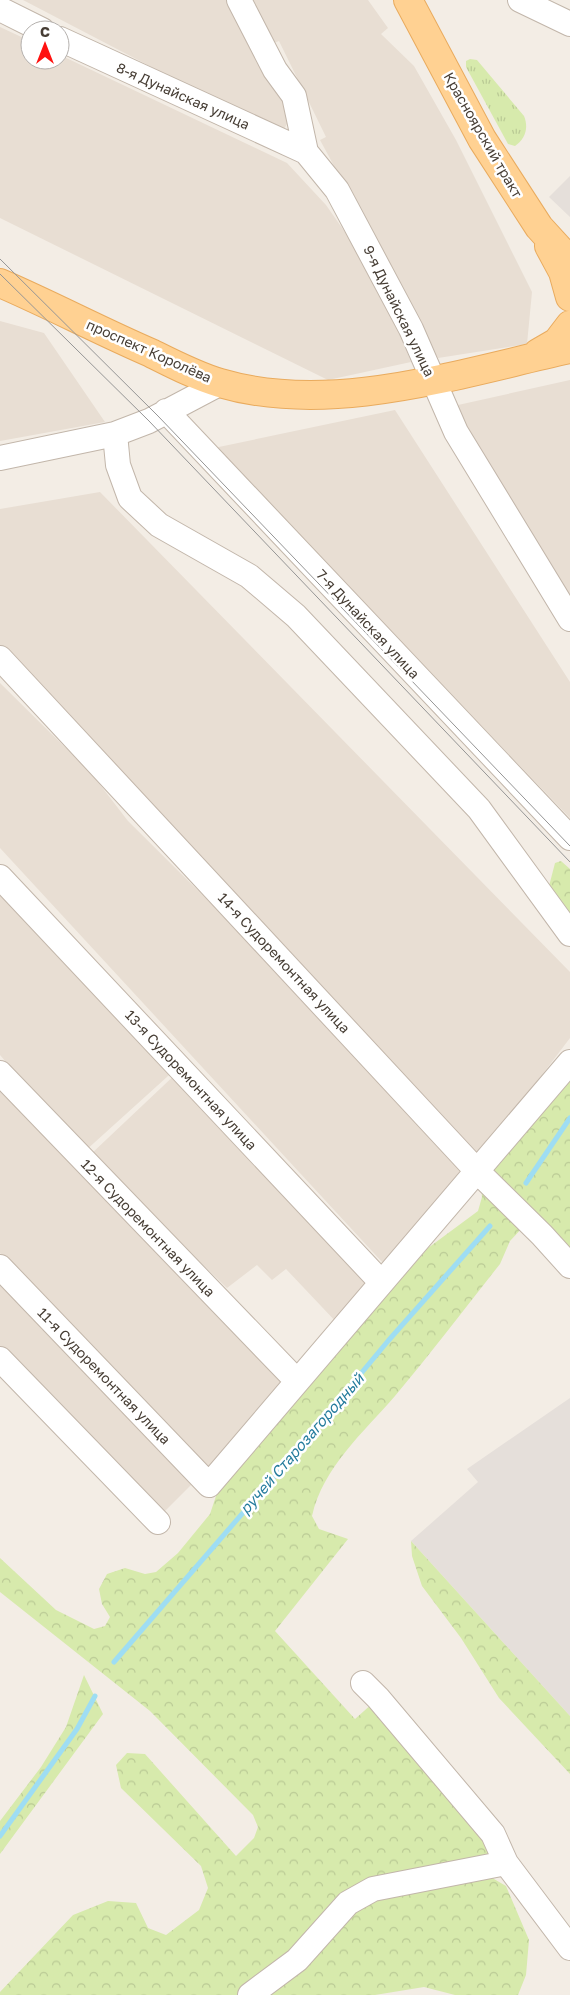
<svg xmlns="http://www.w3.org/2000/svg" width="570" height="1995" viewBox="0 0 570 1995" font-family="'Golos Text',sans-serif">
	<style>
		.residential { fill: #e8ded3 }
		.industrial { fill: #e5dfda }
		.grass { fill: url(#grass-tufts) }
		.forest { fill: url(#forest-crowns) }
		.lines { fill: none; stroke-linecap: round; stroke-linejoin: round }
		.stream { stroke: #9eddf3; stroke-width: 5 }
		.minor-casing { stroke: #c2b6aa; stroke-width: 26 }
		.major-casing { stroke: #e9ab5e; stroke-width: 30 }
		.minor { stroke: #fff; stroke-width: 24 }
		.major { stroke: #ffd192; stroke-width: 28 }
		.tram { stroke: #959595; stroke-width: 1 }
		.labels { text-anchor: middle; stroke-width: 5; stroke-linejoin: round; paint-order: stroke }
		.street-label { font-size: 14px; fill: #463d34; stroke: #fff }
		.water-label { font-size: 15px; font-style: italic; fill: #257c9d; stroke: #fff }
	</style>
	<defs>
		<pattern id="grass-tufts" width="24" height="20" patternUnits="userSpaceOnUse" patternTransform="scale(1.25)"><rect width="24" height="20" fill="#d7eaac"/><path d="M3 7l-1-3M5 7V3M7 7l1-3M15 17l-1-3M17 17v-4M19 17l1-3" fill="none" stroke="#baca95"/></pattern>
		<pattern id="forest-crowns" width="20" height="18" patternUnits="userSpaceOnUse" patternTransform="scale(1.25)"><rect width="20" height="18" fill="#d7eaac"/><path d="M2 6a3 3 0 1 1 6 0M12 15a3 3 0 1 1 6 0" fill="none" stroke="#baca95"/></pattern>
	</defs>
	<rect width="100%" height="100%" fill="#f3ede5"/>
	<path class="residential" d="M23,0H227L287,98L289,120L282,133L276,132Z
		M247,0H368L388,28L381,34L414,66L456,140L532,292L527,344L438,358L320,140L326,137L279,41L269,45Z
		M0,27L30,41V60H60V55L287,163L326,205L354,245L391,314L411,362L328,380L0,218Z
		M0,321L44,333L105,422L0,441Z
		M570,380V601L465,427L458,405Z
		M395,410L570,682V818L214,448Z
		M100,492L570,972V1038L475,1163L0,652V509Z
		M0,683L91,773L128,821L279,971L464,1174L383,1263L0,848Z
		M0,890L178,1067L84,1152L0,1055Z
		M180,1070L374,1282L339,1325L286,1269L272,1280L257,1265L227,1288L90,1155Z
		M0,1082L289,1381L209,1478L0,1253Z
		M0,1274L195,1481L158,1518L0,1355Z"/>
	<path class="industrial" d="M570,176V217L549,197Z
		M570,1398V1716L411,1541L478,1482L467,1469Z"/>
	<path class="grass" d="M470,59L477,60L524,116C529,128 525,139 515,146L508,144L466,67V61Z"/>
	<path class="forest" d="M561,861L570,869V924L548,890L555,863Z
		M570,1069V1255L524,1226L510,1241L500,1264C465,1308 431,1353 395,1396C364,1432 323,1467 312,1516L319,1529L348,1539L275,1631L355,1719L373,1703L492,1849L483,1864L494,1879L506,1886L529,1940L526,1975L518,1995H455L424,1987L375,1995H0V1992L73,1915L108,1901L136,1903L148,1928L166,1935L199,1910L208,1888L201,1866L121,1788L116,1765L127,1753L145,1754L236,1856L254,1838L258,1827L253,1815L150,1711L0,1592V1558L56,1610L94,1629L105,1626L110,1617L102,1604L99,1589L107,1574L125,1568L145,1574L156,1572L178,1553L210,1514L220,1484L428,1248L478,1211L482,1197L481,1187L488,1169Z
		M411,1541L570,1716V1774L499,1698L461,1638L422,1586L412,1556Z
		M84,1675L103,1714L0,1854V1821L41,1767L66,1727Z"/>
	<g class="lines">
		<path class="stream" d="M526,1183L570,1118
			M114,1662L299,1448L388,1341L490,1226
			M0,1836L77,1729L95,1696"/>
		<g class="minor-casing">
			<path id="minor" d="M239,0L275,70L294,96L306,152L337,190L411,329L456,432L570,619
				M520,0L570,24
				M0,9L42,30
				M60,39L306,152
				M166,411L570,838
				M115,434L118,465L130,498L159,525L249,576L296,616L479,809L570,934
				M0,458L115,434L149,421L221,383
				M0,658L477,1171L542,1235L570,1266
				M0,877L381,1282
				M0,1073L297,1381
				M0,1267L209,1485L570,1062
				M0,1359L158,1522
				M363,1683L378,1698L493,1834L506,1863L570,1948
				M250,1995L297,1960L348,1903L373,1889L506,1863"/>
		</g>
		<g class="major-casing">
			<path id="major" d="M408,0L482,139L539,227L570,261
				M549,246L563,272L570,297
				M0,283C51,305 100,331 151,353C173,364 196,376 220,383C332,416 460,373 570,349
				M538,353L557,342L570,325"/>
		</g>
		<use href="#minor" class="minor"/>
		<use href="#major" class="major"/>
		<path class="tram" d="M0,259L158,416L570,846
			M0,274L149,421L570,862"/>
	</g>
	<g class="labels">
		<g class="street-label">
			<text transform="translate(183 96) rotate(24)" y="5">8-я Дунайская улица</text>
			<text transform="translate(483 135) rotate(60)" y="5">Красноярский тракт</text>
			<text transform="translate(399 311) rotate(64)" y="5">9-я Дунайская улица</text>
			<text transform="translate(149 351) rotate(24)" y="5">проспект Королёва</text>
			<text transform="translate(368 624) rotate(47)" y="5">7-я Дунайская улица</text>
			<text transform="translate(284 963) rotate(47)" y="5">14-я Судоремонтная улица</text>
			<text transform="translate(191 1080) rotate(47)" y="5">13-я Судоремонтная улица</text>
			<text transform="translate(148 1228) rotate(46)" y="5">12-я Судоремонтная улица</text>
			<text transform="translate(104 1376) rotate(46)" y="5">11-я Судоремонтная улица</text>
		</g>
		<g class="water-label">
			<text transform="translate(302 1444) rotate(-49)" y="5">ручей Старозагородный</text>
		</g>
	</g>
	<g transform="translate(45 45)"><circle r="24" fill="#ffffff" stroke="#b5b1ae"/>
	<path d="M0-4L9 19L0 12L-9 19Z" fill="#ff1210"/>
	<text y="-8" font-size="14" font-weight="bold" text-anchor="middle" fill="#463d34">С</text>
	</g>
</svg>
